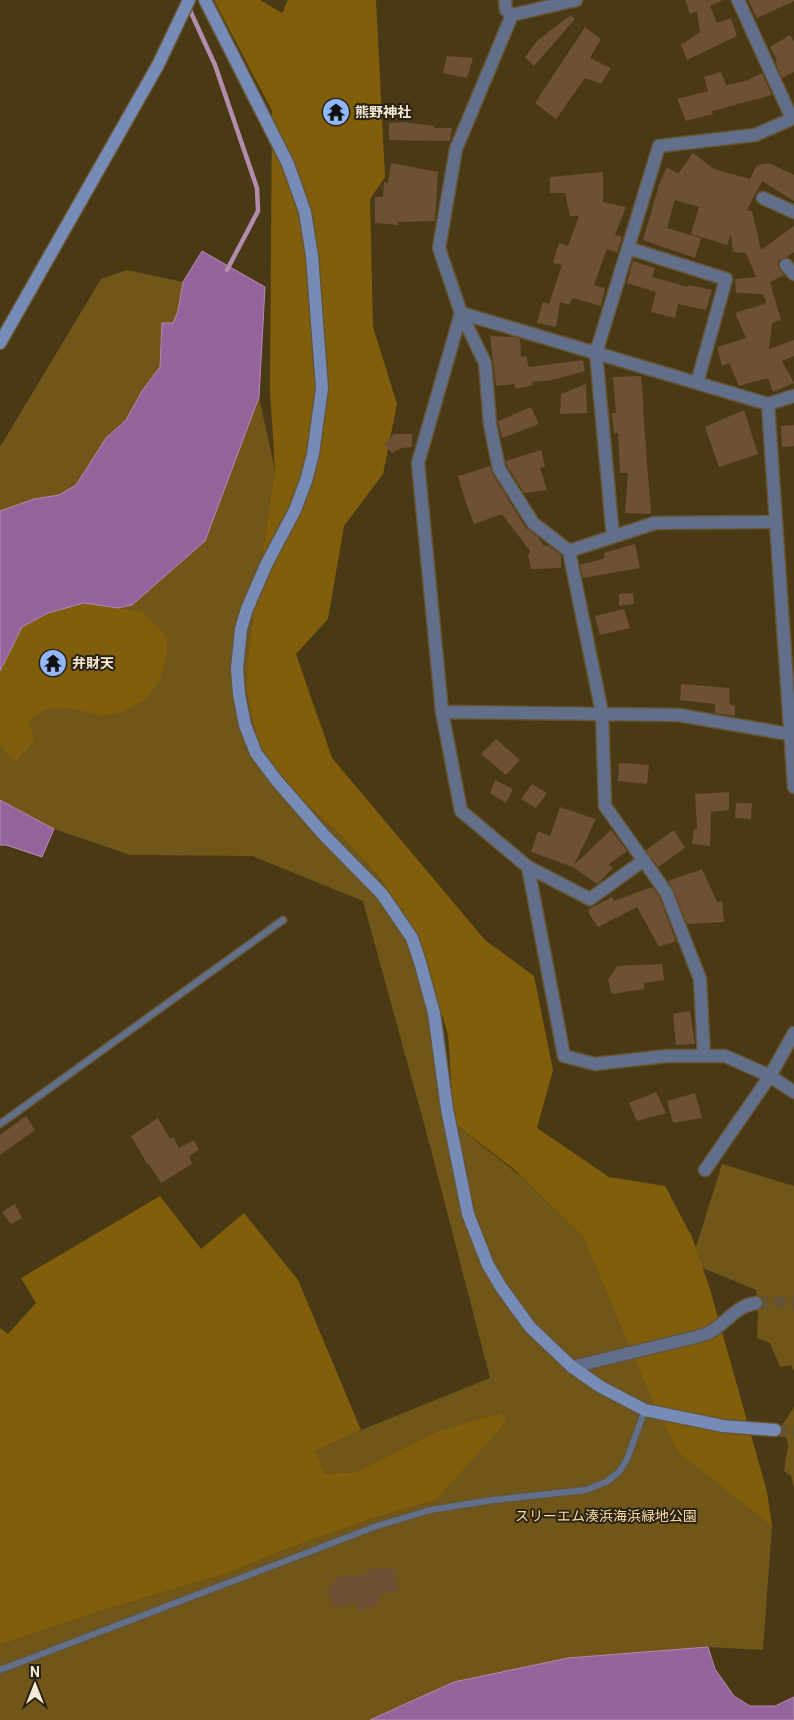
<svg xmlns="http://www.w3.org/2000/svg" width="794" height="1720" viewBox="0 0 794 1720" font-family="Roboto,'Noto Sans JP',sans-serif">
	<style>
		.green { fill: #715619 }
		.forest { fill: #805e0b }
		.water { fill: #96649c; stroke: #b28cad }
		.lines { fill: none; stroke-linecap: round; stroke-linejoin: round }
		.stream { stroke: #b28cad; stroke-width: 4.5 }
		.building { fill: #6e5035 }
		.street-tunnel { stroke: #645432; stroke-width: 12; stroke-dasharray: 12 6; stroke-linecap: butt }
		.lane-casing { stroke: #655534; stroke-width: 9 }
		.street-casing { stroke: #655534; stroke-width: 15 }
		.secondary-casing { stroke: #655534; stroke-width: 15 }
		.lane { stroke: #616f8a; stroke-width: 6 }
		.street { stroke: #616f8a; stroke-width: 12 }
		.secondary { stroke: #768bb5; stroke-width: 12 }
		.labels { text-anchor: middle; stroke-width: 4; stroke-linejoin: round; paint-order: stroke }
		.poi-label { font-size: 14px; font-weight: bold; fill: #f4ead6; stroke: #292212; text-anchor: start }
		.park-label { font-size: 14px; fill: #fbdea6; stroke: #292212 }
	</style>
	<rect width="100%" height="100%" fill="#4a3915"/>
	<path class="green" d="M127,270L183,282L178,311L173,323H162L160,367L142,391L126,420L106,438L76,485L59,495L34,499L0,511V447L101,279Z
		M259,397L275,470L255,602L248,659L339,833L381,879L422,948L432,1040L445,1116L523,1178L584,1238L727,1445L772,1526L763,1650L708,1647L568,1658L454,1682L370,1720H0V1645L94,1613L228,1573L284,1550L368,1520L436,1500V1432L355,1472L323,1474L316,1451L361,1430L490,1378L429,1142L363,901L252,856L130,855L54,829L0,800V671L84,603L120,608L132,605L205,541Z
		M722,1164L794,1186V1371L791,1365L780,1367L770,1343L757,1338L758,1312L756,1290L691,1263Z
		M794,1407V1488L791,1476L784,1471L788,1445L783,1424Z"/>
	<path class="forest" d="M214,0H260L282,13L288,0H376L385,177L370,199L373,327L397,404L383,474L344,526L328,619L296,654L332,758L485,940L534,976L553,1070L537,1128L609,1177L665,1186L692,1237L710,1289L767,1492L772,1526L678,1452L653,1402L584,1238L515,1170L454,1123L448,1035L422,948L381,879L339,833L292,790L259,744L247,693L248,659L255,602L275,470L270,391L272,111Z
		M84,603L143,612L167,637V655L159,682L146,699L122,712L103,716L71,708L46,709L29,720L34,742L15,761L0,745V671L22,627L48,613Z
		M160,1196L201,1249L244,1213L298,1280L361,1430L316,1451L324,1474L355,1472L436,1432L501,1413L506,1422L436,1500L368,1520L284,1550L228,1573L94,1613L0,1645V1328L8,1334L36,1303L21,1278Z"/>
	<path class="water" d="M202,251L265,287L259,397L205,541L132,605L118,608L84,603L48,613L22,627L0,671V511L34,499L59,495L76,485L106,438L126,420L142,391L160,367L162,323H173L178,311L183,282Z
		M0,800L54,829L42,857L6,845H0Z
		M708,1647L715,1669L734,1696L750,1706H775L794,1697V1720H370L454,1682L568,1658Z"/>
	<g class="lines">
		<path class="stream" d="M188,6L215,65L257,188L258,211L227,270"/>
	</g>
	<path class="building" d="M685,0H723L710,6L717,23L731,18L737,36L687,60L681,45L700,32L697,11L690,14Z
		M748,0H794V1L757,18Z
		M571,15L575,19L534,66L525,57L538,40Z
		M585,27L601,39L590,58L611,68L601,84L585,78L556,119L535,103Z
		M790,35L794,41V72L782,78L775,61L777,60L770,47Z
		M447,56L473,58L467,78L443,73Z
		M721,72L726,85L746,81L762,73L772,95L712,111L713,114L686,121L677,99L708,91L704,77Z
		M403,122L434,126V128H452L450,141L389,140V123Z
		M693,153L714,169L750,179L757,165L769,163L794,175V201L762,181L747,210L752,211L761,250L794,226V252L787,257L781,259L778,262V267L784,275L770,282L781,320L772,323L769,349L794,340V356L782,361L794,383L773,392L768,378L739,386L729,363L722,366L717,347L746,338L735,313L767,303L763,294L736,293L735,279L756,277L746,253L733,252L731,234L727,245L691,234L699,207L675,200L667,228L701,238L695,258L643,240L660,182L667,167L678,174Z
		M391,163L438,172L435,221L398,222V225L375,223V197H383L384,182L388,183Z
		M603,172V202L626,207L615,235L622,237L617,253L607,249L594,285L605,288L601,306L573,298L569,305L560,302L556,327L537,323L543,302L549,304L562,265L553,263L559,243L568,246L579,216H570L565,193H550V177Z
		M633,261L655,268L652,277L688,287L689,285L712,290L706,310L678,304L675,318L651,312L656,292L627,283Z
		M490,336L514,337L520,339L521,357L526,356L529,367L583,360L585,371L552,380L532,382L533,385L516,389L514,384L496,386Z
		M641,376L644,410H643L651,514L625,513L628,473H620L618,433H614L612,413H616L613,377Z
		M586,384L587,413L560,414L561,394Z
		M531,407L539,424L502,438L498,421Z
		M744,410L758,454L719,467L705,427Z
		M794,425V446L782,447L781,426Z
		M394,434H412V447L402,448L392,453L384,444Z
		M541,450L545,466L540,468L547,490L524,493L507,466L506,461Z
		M490,466L492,473L526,528L537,536L544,546H549L561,555V568L531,569L528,556L530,551L502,514L474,524L466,503L458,476Z
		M635,544L640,568L583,578L580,565L605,558L604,553Z
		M633,593L634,604L619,606V594Z
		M624,609L630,628L600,635L595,616Z
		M681,684L729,688L730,704L735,706V716L715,713V704L680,700Z
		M496,739L520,760L506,775L481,754Z
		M619,763L649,765L647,784L618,781Z
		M495,780L513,789L506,803L490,793Z
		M532,784L547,793L536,808L521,799Z
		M729,792V810L711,812L710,846L692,844L694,829H697L695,794Z
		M736,803H752L751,819L735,818Z
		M560,807L596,819L574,865L611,830L627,851L608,865L613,868L597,884L573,867L531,852L538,831L550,836Z
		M674,830L685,848L658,867L646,850Z
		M702,869L717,902L722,901L724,922L687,924L673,889L668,881Z
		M652,887L659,896L676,941L659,947L637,907L598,927L589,914V909L612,897L614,901Z
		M662,964L664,980L644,983V989L612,994L608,980L617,966Z
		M690,1011L695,1044L676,1045L673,1014Z
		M656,1092L666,1113L637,1121L629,1103Z
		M695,1093L702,1118L673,1123L667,1101Z
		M26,1116L35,1130L0,1155V1135Z
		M158,1118L170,1139L173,1137L179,1148L194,1140L199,1150L189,1156L192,1164L161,1183L148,1163L147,1164L131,1136Z
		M15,1204L22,1218L11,1224L2,1212Z
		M394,1568L398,1591L380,1594L379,1605L359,1611L356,1602L334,1608L327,1589L340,1576H351L352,1577L366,1574L369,1569Z"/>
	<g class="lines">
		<path class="street-tunnel" d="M756,1303L794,1301
			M775,1430L794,1432"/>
		<g class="lane-casing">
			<path id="lane" d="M0,1124L283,920
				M0,1670L377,1526L430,1510L493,1500L586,1490L606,1482L619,1472L627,1459L645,1410"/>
		</g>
		<g class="street-casing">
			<path id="street" d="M505,0L506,10L512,15
				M576,0L512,15L456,149L439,248L461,313L485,363L490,424L499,469L533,523L569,551L602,713L605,806L666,892L700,979L704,1056
				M738,0L788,110L794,118
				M763,198L794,212
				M628,248L726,279L697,383
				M786,265L794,274
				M461,313L418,463L442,712L461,811L528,867L564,1056L595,1064L667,1056H725L770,1076L794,1092
				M461,313L768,404L794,396
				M768,404L794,787
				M613,537L596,353L659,146L755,135L794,118
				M569,551L655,523L776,522
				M442,712L679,715L794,735
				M528,867L590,899L644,860
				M705,1170L770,1076L794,1033
				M572,1367L696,1337C701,1335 707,1334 712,1331C728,1321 736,1306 756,1303"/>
		</g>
		<g class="secondary-casing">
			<path id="secondary" d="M205,0L288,164L305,212L312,256L322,388L313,454L306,481L295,510L266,565L247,609L241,629L237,669L239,694L245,725L256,753L277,781L325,836L382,894L412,938L420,962L434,1013L447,1109L468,1214L488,1265L501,1287L530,1327L572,1367L601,1387L645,1410L723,1426L775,1430
				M0,343L158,65L189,0"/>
		</g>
		<use href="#lane" class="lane"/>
		<use href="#street" class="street"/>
		<use href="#secondary" class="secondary"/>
	</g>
	<defs>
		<g id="temple-disc" transform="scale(1.4375)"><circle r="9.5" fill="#93b7fd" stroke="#292212"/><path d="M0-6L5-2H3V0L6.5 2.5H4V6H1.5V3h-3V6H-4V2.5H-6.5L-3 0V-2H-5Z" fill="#111"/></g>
	</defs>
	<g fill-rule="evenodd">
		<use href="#temple-disc" x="336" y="112"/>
		<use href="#temple-disc" x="53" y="663"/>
	</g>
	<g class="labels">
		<g class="poi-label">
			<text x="355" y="117">熊野神社</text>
			<text x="72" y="668">弁財天</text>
		</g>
		<g class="park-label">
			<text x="606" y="1521">スリーエム湊浜海浜緑地公園</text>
		</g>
	</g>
	<g transform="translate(35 1685)" stroke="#292212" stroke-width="4" paint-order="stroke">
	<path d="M0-4L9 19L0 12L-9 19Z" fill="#f4ead6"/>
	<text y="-8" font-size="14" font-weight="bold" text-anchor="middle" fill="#f4ead6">N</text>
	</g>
</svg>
